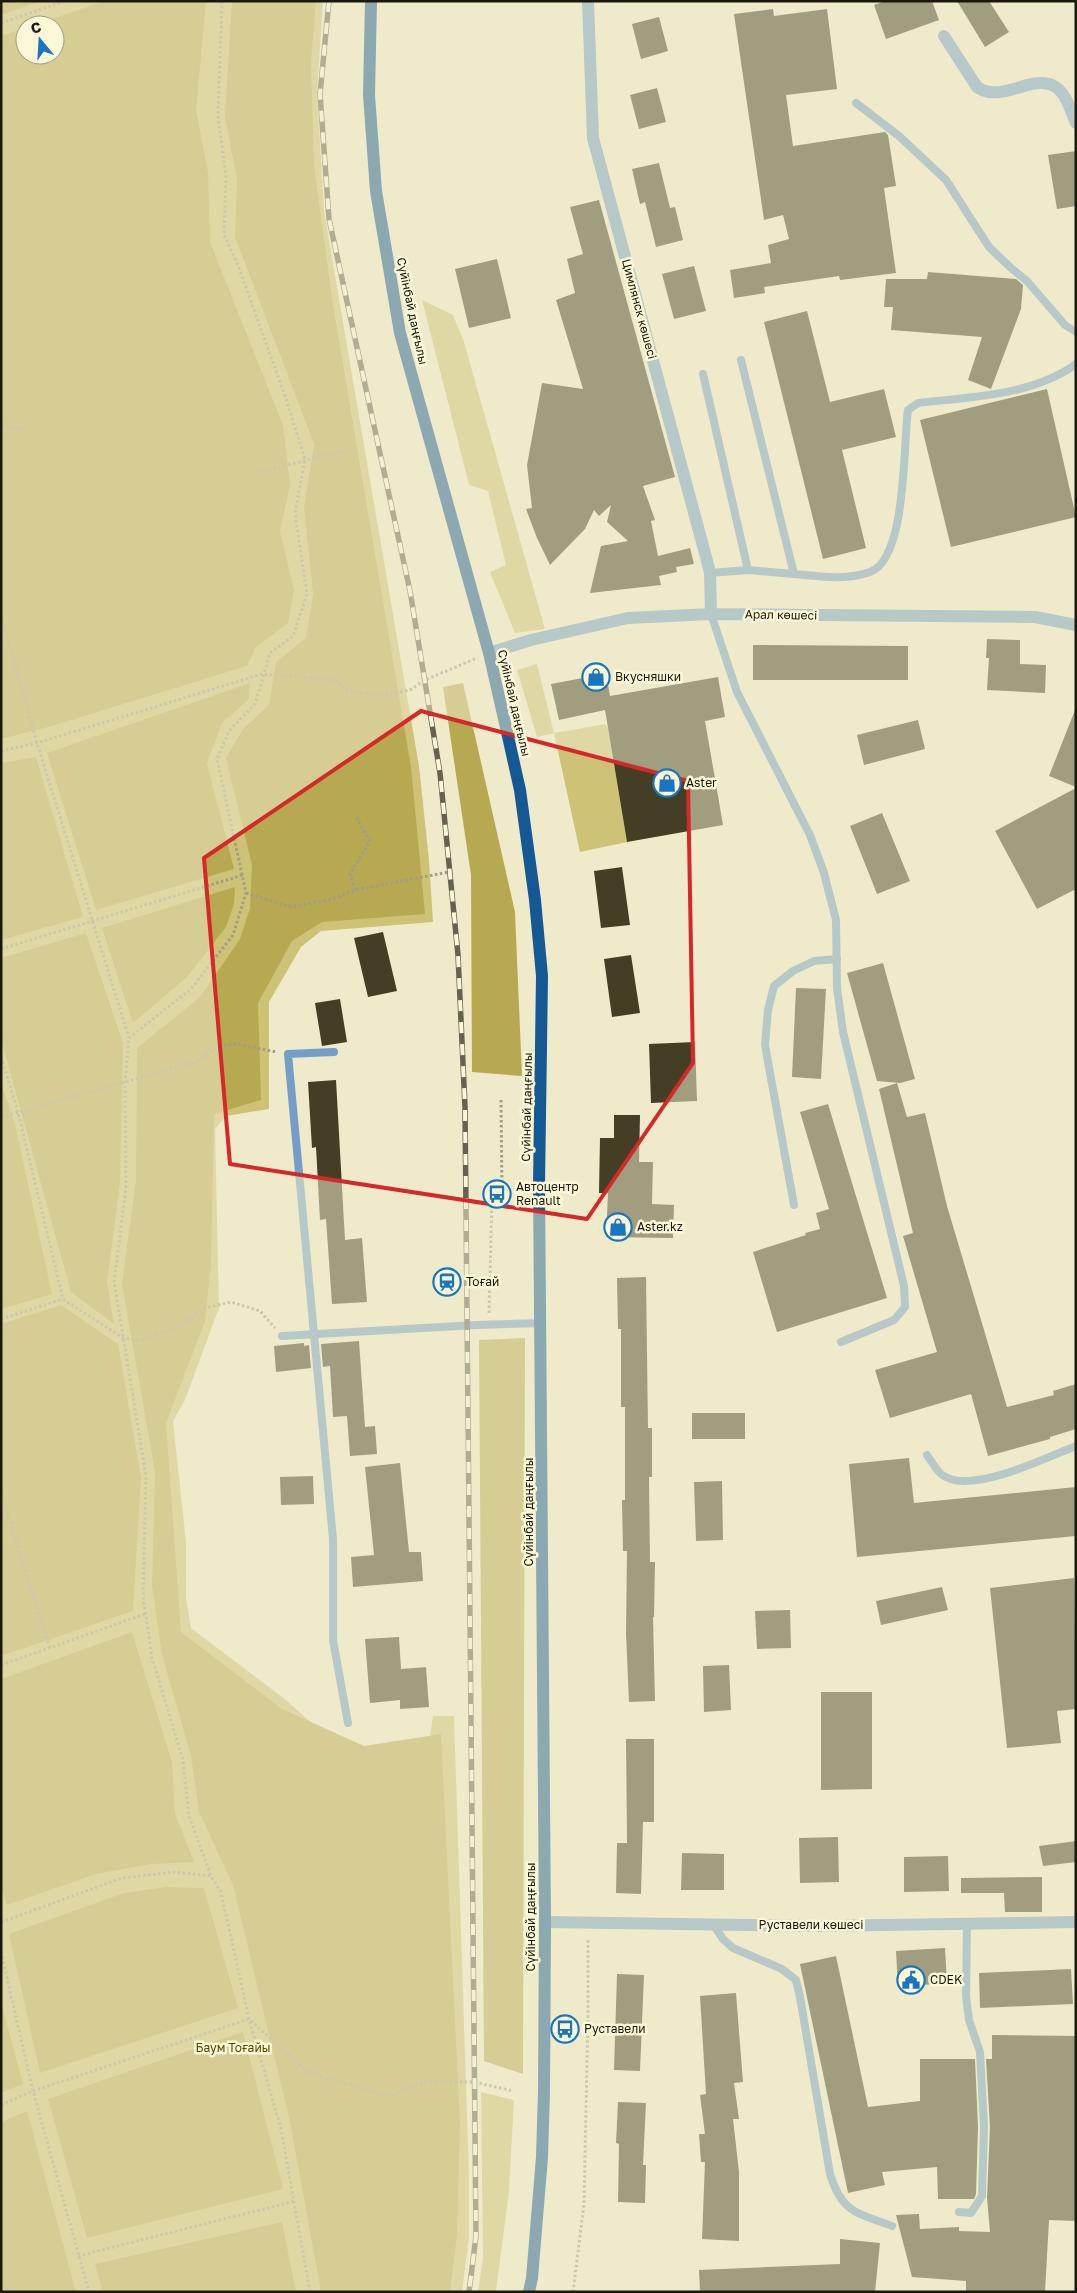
<svg xmlns="http://www.w3.org/2000/svg" width="1077" height="2293" viewBox="0 0 1077 2293" font-family="'Golos Text',sans-serif">
	<style>
		.green { fill: #cec276; fill-rule: evenodd }
		.forest { fill: #b6a951 }
		.building { fill: #443f24 }
		.lines { fill: none; stroke-linecap: round; stroke-linejoin: round }
		.path { stroke: #a19e85; stroke-width: 3; stroke-dasharray: 2.5 2.5; stroke-linecap: butt }
		.service { stroke: #749dc7; stroke-width: 8 }
		.minor { stroke: #749dc7; stroke-width: 12 }
		.tertiary { stroke: #749dc7; stroke-width: 12 }
		.primary { stroke: #145994; stroke-width: 12 }
		.rail-casing { stroke: #656350; stroke-width: 5.5 }
		.rail { stroke: #fcf8d7; stroke-width: 4; stroke-dasharray: 11; stroke-linecap: butt }
		.marked { fill: none; stroke: #d62828; stroke-width: 4; stroke-linejoin: round }
		.labels { text-anchor: middle; stroke-width: 5; stroke-linejoin: round; paint-order: stroke }
		.street-label { font-size: 12px; fill: #1a180d; stroke: #fcf8d7 }
		.poi-label { font-size: 12px; fill: #1a180d; stroke: #fcf8d7; text-anchor: start }
		.park-label { font-size: 12px; fill: #534900; stroke: #fcf8d7 }
	</style>
	<rect width="100%" height="100%" fill="#efebca"/>
	<path class="green" d="M1,1H323L317,93L324,211L419,766L429,860L433,922L321,931L301,947L269,1002V1109L226,1116L215,1129L219,1308L185,1400L173,1421L186,1542V1598L191,1628L286,1700L392,1795L430,1736L433,1716H454L469,2175V2237L462,2292H1ZM25,25H55V55H25Z
		M422,300L453,315L464,342L545,629L515,633L490,572L506,565L488,491L469,485Z
		M537,664L554,733L605,724L608,729L627,842L580,852L554,733L537,737L517,670Z
		M481,2092L514,2100L509,2191L496,2292H478L483,2258Z"/>
	<path class="forest" d="M1,1H41L1,15Z
		M104,1H206L196,110L208,172L210,242L283,425L290,485L280,531L294,590L288,623L256,647L247,666L52,726L1,739V36L25,28V55H55V25H35Z
		M232,1H316L311,62L314,166L333,305L411,767L425,914L322,922L292,941L258,1003L261,1100L214,1114L211,1264L205,1321L166,1423L181,1632L282,1709L364,1746L441,1734L460,2122L457,2234L450,2292H321L290,2122L233,1885L199,1812L191,1756L162,1655L152,1586L155,1472L122,1284L136,1180L137,1048L200,997L240,939L250,908L252,865L226,758L243,729L269,705L276,662L306,638L313,594L304,507L314,444L235,237L237,180L225,116Z
		M250,683L249,699L222,723L207,763L234,869L96,910L47,753Z
		M463,683L515,912L522,1076L472,1072L471,875L443,687Z
		M36,757L83,917L1,940V763Z
		M235,887L234,904L226,927L187,977L133,1023L102,928Z
		M86,933L123,1043L120,1183L107,1282L114,1324L71,1292L1,1039V958Z
		M1,1083L15,1124L52,1294L1,1309Z
		M61,1305L118,1344L141,1478L133,1611L1,1656V1324Z
		M525,1338L523,2074L484,2061L479,1340Z
		M132,1632L172,1762L175,1813L194,1862L151,1864L96,1874L7,1905L1,1886V1679Z
		M166,1887L204,1888L238,2008L40,2073L9,1934L124,1893Z
		M1,2002L23,2084L1,2093Z
		M243,2032L283,2189L87,2238L48,2099Z
		M27,2111L76,2292H1V2122Z
		M282,2222L296,2292H103L95,2264Z"/>
	<path class="building" d="M885,1H932L939,20L886,39L874,5Z
		M957,1H989L1009,32L985,47Z
		M773,9L774,16L827,9L837,89L786,95L793,146L885,132L888,135L896,186L884,188L896,273L840,280L839,276L764,287L765,293L734,298L730,270L771,263L768,245L789,239L783,215L764,220L734,14Z
		M659,17L668,51L641,59L632,24Z
		M657,88L666,122L639,129L630,95Z
		M1076,151V206L1057,209L1048,155Z
		M659,163L670,208L675,207L683,240L656,247L645,202L640,204L632,169Z
		M599,200L675,477L643,486L655,520L651,521L658,556L690,548L694,564L676,567L677,572L659,576L661,585L590,593L601,546L628,541L607,522L611,505L599,516L594,510L585,529L550,565L537,538L526,509L532,508L527,465L542,383L583,389L556,300L575,293L567,259L583,254L570,207Z
		M497,259L511,318L469,328L455,269Z
		M694,266L706,311L674,319L662,274Z
		M928,272L1016,279L1023,285L1021,309L991,389L968,380L982,337L891,330L893,307H884L886,279H927Z
		M807,311L830,402L884,389L896,437L842,450L866,548L823,559L764,322Z
		M1047,389L1076,517L951,547L920,420Z
		M987,639L1020,640V664L1046,665L1045,693L987,690L989,658H986Z
		M753,645L908,646V680H753Z
		M605,666L610,696L718,677L725,717L705,721L723,825L627,842L605,710L559,720L551,684L588,677L587,669Z
		M1075,710H1076V787L1049,776Z
		M918,720L925,749L864,765L857,735Z
		M1076,788V889L1037,909L995,831Z
		M882,813L910,881L877,894L850,826Z
		M622,867L630,925L601,928L594,871Z
		M383,932L397,991L368,997L354,938Z
		M631,955L640,1013L612,1017L604,959Z
		M883,963L915,1079L900,1083L877,1081L847,973Z
		M796,988L826,989L821,1079L792,1077Z
		M340,999L347,1042L322,1046L315,1003Z
		M695,1042L697,1101L651,1103L649,1044Z
		M336,1080L345,1240L362,1238L367,1302L332,1304L326,1219L320,1220L316,1147L312,1148L308,1082Z
		M897,1083L907,1117L925,1113L947,1206L1007,1407L1054,1395L1053,1391L1076,1384V1429L1050,1437V1439L988,1456L971,1394L890,1418L875,1370L937,1352L903,1236L913,1233L879,1089Z
		M828,1104L887,1298L777,1332L753,1252L806,1235L805,1233L820,1229L816,1213L829,1209L800,1112Z
		M614,1115H640L639,1162H653L652,1204L674,1205L673,1238L606,1237L608,1193H599L600,1138H614Z
		M646,1277L648,1428H652V1477H649L650,1562H655L654,1617H653L655,1701L629,1702L626,1633L627,1551H623L622,1500H625V1407H621V1329H618L617,1278Z
		M359,1341L365,1427L375,1426L377,1454L350,1456L347,1416L333,1417L330,1366L323,1367L321,1344Z
		M304,1343V1346L309,1345L311,1368L276,1372L274,1346Z
		M692,1413H745V1439H692Z
		M909,1458L914,1503L1076,1487V1536L857,1557L849,1464Z
		M400,1463L409,1552H421L423,1581L353,1587L351,1557L374,1555L365,1467Z
		M313,1476L314,1504L281,1505L280,1477Z
		M722,1481L723,1540L696,1541L694,1482Z
		M1074,1578L1076,1709L1057,1711L1061,1743L1007,1748L990,1588Z
		M942,1587L948,1610L881,1625L876,1601Z
		M790,1610L791,1648L757,1649L755,1611Z
		M399,1637L401,1669L426,1667L429,1707L400,1709V1700L370,1703L365,1639Z
		M729,1665L731,1710L704,1712L703,1666Z
		M821,1692H872V1789L821,1790Z
		M626,1739H654V1822H643L641,1894L616,1893L617,1843H627Z
		M838,1837L839,1882L800,1883L799,1838Z
		M1076,1841V1862L1043,1866L1039,1846Z
		M682,1853L724,1854V1890H681Z
		M948,1856L949,1891L904,1892V1857Z
		M1042,1877V1912H1005L1004,1893H961V1878Z
		M945,1948L947,1983L898,1987L896,1951Z
		M836,1956L868,2107L920,2101V2059H975L978,2127L976,2194L974,2199H938L937,2167L882,2172L885,2185L848,2193L800,1964Z
		M1071,1969L1073,2004L980,2008L979,1973Z
		M617,1974L644,1975L640,2071L614,2070Z
		M736,1993L743,2082L734,2083L739,2119H733L739,2172V2241L702,2239L705,2162H701L699,2134H705L700,2095L706,2094L700,1996Z
		M992,2035L1076,2036V2221L1049,2220L1045,2292H966V2281L912,2277L896,2215L919,2214L920,2229L959,2227V2231L990,2232L987,2198L990,2127L986,2059H992Z
		M618,2102L646,2103L643,2165H646L645,2203L618,2202L619,2144L616,2143Z
		M840,2239L880,2243L875,2292H700L699,2270L840,2264Z"/>
	<g class="lines">
		<path class="path" d="M222,1L218,115L226,176L224,235L237,263L284,393L305,459L295,513L307,594L293,636L270,653L255,704L229,731L217,759L246,893L233,935L191,989L129,1038L125,1083L126,1188L114,1282L146,1476L143,1595L152,1658L183,1760L189,1816L211,1876L221,1892L249,2019L281,2129L310,2292
			M1,23L65,1
			M1,425L24,430
			M259,472L343,451
			M1,615L37,743L129,1038
			M1,751L37,743L262,674L335,680L348,691L382,695L410,690L425,680L477,658
			M355,890L350,874L370,841L356,817
			M246,893L291,907L329,900L355,890L449,872
			M1,949L243,875
			M1,1057L18,1112L63,1299L123,1338L143,1340L179,1326L205,1308L231,1302L260,1311L275,1328
			M1,1117L196,1062L217,1047L235,1044L277,1052
			M489,1313L492,1200L502,1191L501,1099
			M1,1319L63,1299
			M1,1493L50,1648
			M1,1665L145,1614
			M1,1922L122,1878L174,1872L211,1876
			M1,1952L33,2091L89,2292
			M1,2105L33,2091L249,2019L309,2073L390,2096L423,2082H474L513,2091
			M78,2256L295,2201
			M573,2292L584,2204L588,2014V1938"/>
		<path class="service" d="M856,103L899,136L946,180L989,247L1011,268L1027,281L1065,325L1076,332
			M703,374L748,570
			M710,573L748,570L794,574L741,360
			M794,574C819,576 845,581 870,572C907,559 903,445 908,410L918,403C969,397 1032,396 1076,364
			M711,614L737,692L810,835L824,873L836,920L837,988L843,1032L904,1286L905,1307L894,1320L841,1342
			M334,1052L288,1054L333,1539V1640L348,1723
			M794,1205L765,1045L768,1010L774,986L793,971L814,961L837,959
			M282,1336L476,1325L541,1323
			M927,1455C931,1461 936,1469 941,1474C968,1497 1047,1457 1076,1446
			M713,1924L723,1939L733,1948L782,1969L796,1980L800,1997L830,2174C842,2213 857,2213 892,2226
			M959,2212L971,2213L982,2196L984,2127L980,2052L969,2020L966,1996L967,1924"/>
		<path class="minor" d="M588,1L593,138L706,557L710,573L711,614
			M944,36L977,87C1001,104 1031,74 1054,86C1066,92 1071,112 1076,123
			M489,653L531,640L628,618L711,614L1035,617L1076,625"/>
		<path class="tertiary" d="M545,1922L817,1926L1076,1922"/>
		<path class="primary" d="M371,1L369,95L376,191L400,333L489,653L507,732L520,790L535,900L542,976L539,1186L545,1922L544,2092L542,2157L532,2278L529,2292"/>
		<g class="rail-casing">
			<path id="rail" d="M329,1L320,94L329,219L410,591L440,773L458,955L465,1107L476,2236L469,2292"/>
		</g>
		<use href="#rail" class="rail"/>
	</g>
	<path d="M0 0H1077V2293H0ZM421,711L688,781L693,1063L587,1219L230,1164L204,858Z" fill="#efebca" fill-opacity=".55" fill-rule="evenodd"/>
	<path class="marked" d="M421,711L688,781L693,1063L587,1219L230,1164L204,858Z"/>
	<defs>
		<g id="shop-ring" transform="scale(1.4375)"><circle r="9.5" fill="#fcf8d7" stroke="#1875c2" stroke-width="1.5"/><path d="M-5-2.5h2.3a2.7 3.5 0 0 1 5.4 0H5L5.5 6h-11ZM-1.5-2.5h3a1.5 2.3 0 0 0-3 0Z" fill="#1875c2"/></g>
		<g id="bus-ring" transform="scale(1.4375)"><circle r="9.5" fill="#fcf8d7" stroke="#1875c2" stroke-width="1.5"/><path d="M-5-6H5V4H4V6H2V4H-2V6H-4V4H-5ZM-3.5-4V0h7V-4ZM-3.5 1.2v1.5H-2V1.2ZM2 1.2v1.5H3.5V1.2Z" fill="#1875c2"/></g>
		<g id="station-ring" transform="scale(1.4375)"><circle r="9.5" fill="#fcf8d7" stroke="#1875c2" stroke-width="1.5"/><path d="M-3-6H3Q5-6 5-4V2Q5 4 3 4L4.5 6H3L1.5 4h-3L-3 6H-4.5L-3 4Q-5 4-5 2V-4Q-5-6-3-6ZM-3.5-4v3h7v-3ZM-3.5 1v1.5H-2V1ZM2 1v1.5H3.5V1Z" fill="#1875c2"/></g>
		<g id="civic-ring" transform="scale(1.4375)"><circle r="9.5" fill="#fcf8d7" stroke="#1875c2" stroke-width="1.5"/><path d="M-.6-6.5H3V-4.5H.6V-3L4-1V1h2V6H-6V1h2V-1L-.6-3ZM-1.2 2.5V6h2.4V2.5Z" fill="#1875c2"/></g>
	</defs>
	<g fill-rule="evenodd">
		<use href="#shop-ring" x="596" y="677"/>
		<use href="#shop-ring" x="667" y="783"/>
		<use href="#bus-ring" x="497" y="1194"/>
		<use href="#shop-ring" x="618" y="1227"/>
		<use href="#station-ring" x="447" y="1282"/>
		<use href="#civic-ring" x="911" y="1980"/>
		<use href="#bus-ring" x="565" y="2029"/>
	</g>
	<g class="labels">
		<g class="street-label">
			<text transform="translate(639 309) rotate(75)" y="4">Цимлянск көшесі</text>
			<text transform="translate(412 311) rotate(78)" y="4">Сүйінбай даңғылы</text>
			<text transform="translate(781 615) rotate(1)" y="4">Арал көшесі</text>
			<text transform="translate(514 703) rotate(77)" y="4">Сүйінбай даңғылы</text>
			<text transform="translate(527 1107) rotate(-89)" y="4">Сүйінбай даңғылы</text>
			<text transform="translate(529 1512) rotate(-90)" y="4">Сүйінбай даңғылы</text>
			<text transform="translate(531 1917) rotate(-90)" y="4">Сүйінбай даңғылы</text>
			<text x="811" y="1929">Руставели көшесі</text>
		</g>
		<g class="poi-label">
			<text x="615" y="681">Вкусняшки</text>
			<text x="686" y="787">Aster</text>
			<text x="516" y="1191">Автоцентр<tspan x="516" dy="14">Renault</tspan></text>
			<text x="637" y="1231">Aster.kz</text>
			<text x="466" y="1286">Тоғай</text>
			<text x="930" y="1984">CDEK</text>
			<text x="584" y="2033">Руставели</text>
		</g>
		<g class="park-label">
			<text x="233" y="2052">Баум Тоғайы</text>
		</g>
	</g>
	<rect width="1077" height="2293" fill="none" stroke="#1a180d" stroke-width="5"/>
	<g transform="translate(40 40) rotate(342)"><circle r="24" fill="#fcf8d7" stroke="#a29e86"/>
	<path d="M0-4L9 19L0 12L-9 19Z" fill="#1875c2"/>
	<text y="-8" font-size="14" font-weight="bold" text-anchor="middle" fill="#1a180d">С</text>
	</g>
</svg>
